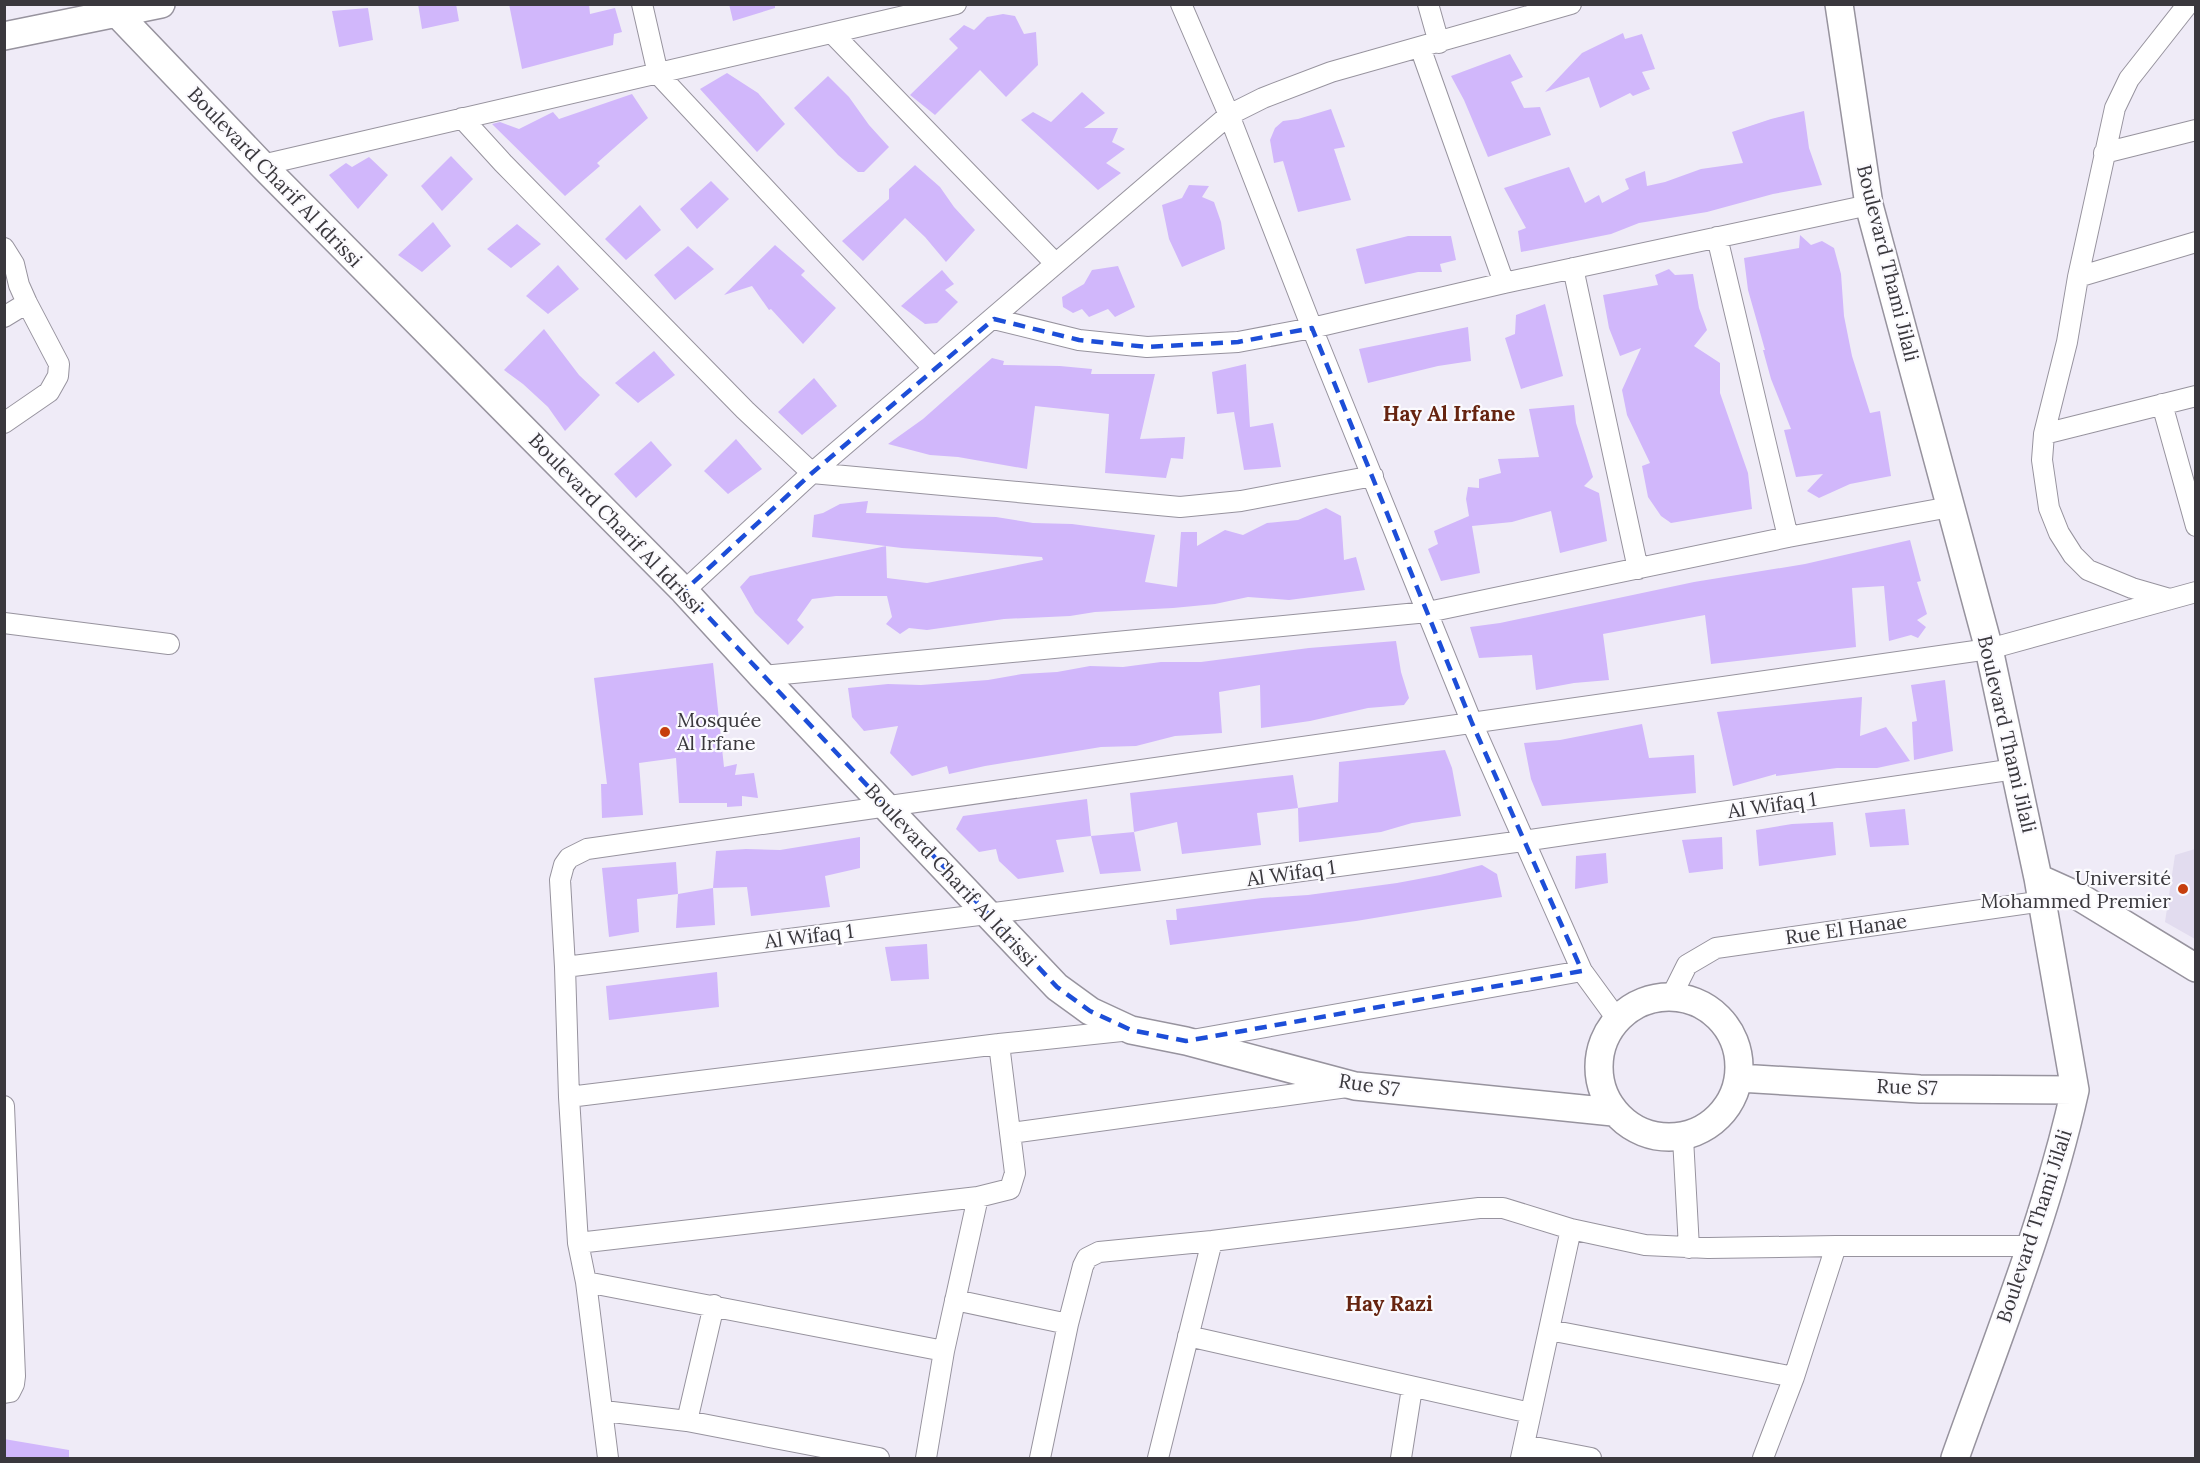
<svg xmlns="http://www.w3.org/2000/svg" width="2200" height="1463" viewBox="0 0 2200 1463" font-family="Lora,serif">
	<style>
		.built { fill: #e2dcef }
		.building { fill: #d1b7fb }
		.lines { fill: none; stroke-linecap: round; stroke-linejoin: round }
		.street-casing { stroke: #97939e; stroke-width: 22 }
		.secondary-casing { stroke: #97939e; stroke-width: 30 }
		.street { stroke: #fff; stroke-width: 20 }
		.secondary { stroke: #fff; stroke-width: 27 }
		.marked { fill: none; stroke: #1d4ed8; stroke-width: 4.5; stroke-dasharray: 12 8; stroke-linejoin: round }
		.poi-dot { fill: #c63e0d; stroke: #fbfafe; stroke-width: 2 }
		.labels { text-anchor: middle; stroke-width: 4.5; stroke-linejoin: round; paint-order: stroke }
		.street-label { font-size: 20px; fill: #3a383d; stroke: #fbfafe }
		.poi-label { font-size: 20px; fill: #3a383d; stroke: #fbfafe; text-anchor: start }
		.neighbourhood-label { font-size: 21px; font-weight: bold; fill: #662410; stroke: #fbfafe }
	</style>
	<rect width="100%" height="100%" fill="#efebf7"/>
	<path class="built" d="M2195,849H2196L2195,939L2165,922L2175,855Z"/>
	<path class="building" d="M418,4H456L459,21L422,29Z
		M509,4H589L590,14L615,8L622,32L614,34L613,45L522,69Z
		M729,4H775V8L733,21Z
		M368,8L373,40L339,47L332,11Z
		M1003,14L1015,16L1024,34L1036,32L1038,65L1006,97L980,70L935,115L910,95L958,48L949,39L964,25L974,30L987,17Z
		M1623,33L1625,39L1642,34L1655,69L1642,72L1650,89L1633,96L1630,93L1600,108L1589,77L1545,92L1582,53Z
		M1510,54L1523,77L1511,82L1524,108L1540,107L1551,135L1488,157L1464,100L1451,76Z
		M727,73L758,93L785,124L757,152L700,89Z
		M828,76L849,97L869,125L889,147L864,172H858L838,155L794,108Z
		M1082,92L1105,113L1084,128H1118L1112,142L1125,149L1106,163L1121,173L1098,190L1021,120L1033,112L1051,122Z
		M632,94L648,118L597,163L600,166L565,196L492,124L500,122L519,129L553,112L559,119Z
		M1331,109L1345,147L1334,149L1351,200L1298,212L1283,161L1274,163L1270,140L1275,128L1283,121L1298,119Z
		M1804,111L1809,148L1822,185L1773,194L1707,212L1639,223L1611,234L1521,252L1518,231L1526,228L1504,188L1569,167L1585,203L1599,195L1602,203L1629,189L1625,179L1645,171L1647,186L1665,182L1701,169L1743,163L1732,132L1771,119Z
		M451,156L473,179L442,211L421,186Z
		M369,157L388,175L358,209L329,175L346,163L352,167Z
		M915,165L940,187L954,207L975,230L946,262L925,237L905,218L863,261L842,241L889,199V189Z
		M711,181L729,199L697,229L680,209Z
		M1189,185L1209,186L1202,197L1214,202L1221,222L1225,249L1182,267L1169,239L1162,205L1182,198Z
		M640,205L661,230L626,260L605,239Z
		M433,222L451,246L422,272L398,255Z
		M517,224L541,244L511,268L487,249Z
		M1800,235L1811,245L1822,241L1834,248L1841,274L1844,316L1852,356L1870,413L1880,411L1891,476L1850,484L1819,498L1807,491L1823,474L1796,477L1784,430L1791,429L1771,379L1763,350H1765L1748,290L1744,258L1799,248Z
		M1408,236H1451L1456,260L1440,264L1442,272H1418L1365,284L1356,249Z
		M775,245L805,271L801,275L836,308L803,344L771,309L769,310L752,286L724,295Z
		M688,246L714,269L675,300L654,275Z
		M558,265L579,289L548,314L526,296Z
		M1118,266L1135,307L1115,317L1108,309L1089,317L1082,309L1073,313L1063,307L1062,297L1084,284L1092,270Z
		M1669,269L1675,275L1693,274L1699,308L1707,330L1694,346L1720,363V393L1748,473L1752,509L1671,523L1661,516L1648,497L1642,466L1650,463L1627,415L1622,390L1641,348L1620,356L1609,328L1603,295L1658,285L1655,275Z
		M942,270L954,284L945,290L958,302L937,323L925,324L901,306Z
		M1545,304L1563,376L1521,389L1505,338L1515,334L1516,315Z
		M1468,327L1471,361L1438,366L1368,383L1359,349Z
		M544,329L579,375L600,395L565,431L548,407L523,384L504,370Z
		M654,351L675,375L638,403L615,383Z
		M992,358L1004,361L1003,365L1060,366L1092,369L1091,374H1155L1140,439L1185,437L1183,459L1171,458L1166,478L1105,473L1109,414L1035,406L1027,469L958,457L930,455L888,444L923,419Z
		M1246,364L1250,427L1273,423L1281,467L1244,470L1234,412L1217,414L1212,372Z
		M814,378L837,406L802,435L778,412Z
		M1574,405L1576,423L1593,477L1584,486L1599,493L1607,541L1560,553L1551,511L1512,522L1472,526L1480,573L1441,581L1428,549L1438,544L1434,531L1469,516L1466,499L1468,487L1479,488V479L1501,473L1498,459L1539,457L1529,409Z
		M736,439L762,469L728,494L704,471Z
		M651,441L672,465L636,498L614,474Z
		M868,501L866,513L996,517L1033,523L1072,524L1155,535L1145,582L1177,587L1181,532H1197V546L1225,530L1243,535L1267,523L1298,520L1326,508L1341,516L1344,560L1356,557L1365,590L1289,600L1248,597L1215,604L1173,608L1095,612L1070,616L1004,619L927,630L909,628L900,634L886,624L892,617L887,596H836L812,599L797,620L804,627L788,645L755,613L740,587L750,576L886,546L887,578L927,583L1043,560L1042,557L902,548L812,537L814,515L823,513L840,504Z
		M1910,540L1921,581L1917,582L1927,614L1917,620L1926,627L1918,638L1911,635L1889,641L1884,586L1852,588L1856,647L1711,664L1705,615L1603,634L1609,680L1574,683L1536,690L1532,655L1479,658L1470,627L1500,623L1694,582L1805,564Z
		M1396,641L1401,672L1409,698L1404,705L1368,708L1310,721L1261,728L1260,685L1219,692L1222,733L1175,736L1136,746L1101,747L985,766L949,774L947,766L912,776L890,753L898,726L864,731L852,717L848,688L888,684L921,685L988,680L1022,674L1057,672L1090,666L1123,667L1161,662H1201L1309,648Z
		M713,663L724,767L737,764L735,775L754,773L758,798L742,796V806L727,807V803H679L676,758L639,763L643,815L602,818L601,784H607L594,678Z
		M1945,680L1953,751L1914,760L1912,722L1917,721L1911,685Z
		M1862,697L1860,736L1886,727L1910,761L1877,768H1837L1776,776V774L1733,786L1717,712Z
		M1642,724L1649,758L1694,755L1696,793L1542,806L1531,779L1524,743L1560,740Z
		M1445,750L1452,768L1461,816L1412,823L1381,832L1299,842L1298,808L1338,802L1339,762Z
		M1293,775L1298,808L1257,813L1261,845L1182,854L1177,822L1134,832L1130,793Z
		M1087,799L1091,836L1056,840L1064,872L1018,879L999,861L996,849L979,852L956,829L963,816Z
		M1905,809L1909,845L1870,847L1865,813Z
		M1833,822L1836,855L1759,866L1756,830L1792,824Z
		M1134,832L1141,871L1100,874L1091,836Z
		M860,837V868L825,876L830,907L751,916L747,887L713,888L716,851L746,849L780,850Z
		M1722,837L1723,869L1689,873L1682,840Z
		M1606,853L1608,883L1575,889L1576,856Z
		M676,862L678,894L637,899L639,932L609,937L602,868Z
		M1482,865L1497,874L1502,897L1356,921L1170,945L1166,920H1177L1176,909L1262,898L1308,895L1397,883L1440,875Z
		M713,888L715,925L676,928L678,894Z
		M927,944L929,979L891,981L885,947Z
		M717,972L719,1007L609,1020L606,986Z
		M4,1439L69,1450V1458H4Z"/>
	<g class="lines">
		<g class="street-casing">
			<path id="street" d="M642,4L658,74L933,368
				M1181,4L1229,115L1312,328L1472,723L1582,971L1617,1019
				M1428,4L1439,43
				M832,33L1055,263
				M1420,47L1504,283
				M462,118L503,163L745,410L812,473L1180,507L1241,501L1373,476
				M2104,153L2196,130
				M262,165L956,4
				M1717,237L1788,537
				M4,248L14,264L19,285L27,303L59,364L58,376L49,392L4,423
				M1573,268L1638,569
				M2078,277L2196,242
				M4,317L27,303
				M994,319L1079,340L1147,347L1238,342L1312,328L1504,283L1869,205
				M2162,404L2196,526
				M2044,434L2196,396
				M684,591L812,473L1229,115L1263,98L1331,72L1571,4
				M2170,599L2132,588L2088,570L2073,555L2059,533L2049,508L2042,460L2044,434L2067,342L2078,277L2115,108L2129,79L2188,4
				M4,623L169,644
				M762,676L1428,612L1788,537L1950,507
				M565,967L987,914L1523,841L2015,769
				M1672,995L1687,965L1716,948L2043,901
				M1192,1040L1582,971
				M569,1097L999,1044L1131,1030
				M4,1106L15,1376L14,1384L10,1392L4,1393
				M1011,1133L1347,1087
				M1683,1138L1689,1248
				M578,1243L978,1197L1010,1189L1015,1173L999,1044
				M586,1282L944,1351
				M955,1300L1068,1324
				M1549,1330L1794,1377
				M1188,1336L1530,1413
				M604,1411L687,1421L879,1458
				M687,1421L714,1305
				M1524,1445L1591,1458
				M608,1458L586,1282L578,1243L569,1097L565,967L560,880L564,865L569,858L587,849L1989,649L2196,592
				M926,1458L944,1351L978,1197
				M1040,1458L1068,1324L1083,1266L1087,1258L1099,1252L1212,1241L1479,1208H1503L1571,1229L1645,1245L1708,1248L1836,1246H2031
				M1158,1458L1212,1241
				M1401,1458L1412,1388
				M1521,1458L1571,1229
				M1763,1458L1794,1377L1836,1246"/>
		</g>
		<g class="secondary-casing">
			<path id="secondary" d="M108,4L262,165L684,591L762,676L1057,987L1090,1011L1131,1030L1186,1041L1355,1086L1613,1112
				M1839,4L1869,205L1989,649L2038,878L2075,1090C2047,1216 1998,1337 1955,1458
				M4,36L161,4
				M2038,878L2078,896L2196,968
				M1599 1067a70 70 0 1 1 140 0a70 70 0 1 1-140 0Z
				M1739,1078L1920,1089L2075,1090"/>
		</g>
		<use href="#street" class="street"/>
		<use href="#secondary" class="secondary"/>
	</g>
	<path class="marked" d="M994,319L1079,340L1147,347L1238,342L1312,328L1472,723L1582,971L1186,1041L1131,1030L1090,1011L1057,987L684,591L812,473Z"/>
	<g class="poi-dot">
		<circle cx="665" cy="732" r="6"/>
		<circle cx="2183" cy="889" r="6"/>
	</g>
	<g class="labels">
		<g class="street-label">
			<text transform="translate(275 177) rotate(46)" y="7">Boulevard Charif Al Idrissi</text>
			<text transform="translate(1888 263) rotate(76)" y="7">Boulevard Thami Jilali</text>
			<text transform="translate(616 523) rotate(46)" y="7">Boulevard Charif Al Idrissi</text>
			<text transform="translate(2007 734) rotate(77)" y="7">Boulevard Thami Jilali</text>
			<text transform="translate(1772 805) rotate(-8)" y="7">Al Wifaq 1</text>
			<text transform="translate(1291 873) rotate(-8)" y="7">Al Wifaq 1</text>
			<text transform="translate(951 875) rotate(47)" y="7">Boulevard Charif Al Idrissi</text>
			<text transform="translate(1846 929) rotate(-8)" y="7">Rue El Hanae</text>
			<text transform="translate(809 936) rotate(-7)" y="7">Al Wifaq 1</text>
			<text transform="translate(1369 1085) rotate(9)" y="7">Rue S7</text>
			<text transform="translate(1907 1087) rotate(2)" y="7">Rue S7</text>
			<text transform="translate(2034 1226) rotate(-72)" y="7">Boulevard Thami Jilali</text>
		</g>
		<g class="poi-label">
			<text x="677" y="727">Mosquée<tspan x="677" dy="23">Al Irfane</tspan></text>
			<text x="2171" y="885" text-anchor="end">Université<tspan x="2171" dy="23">Mohammed Premier</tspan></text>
		</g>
		<g class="neighbourhood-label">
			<text x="1449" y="421">Hay Al Irfane</text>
			<text x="1389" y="1311">Hay Razi</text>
		</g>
	</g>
	<rect width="2200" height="1463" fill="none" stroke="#3a383d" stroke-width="12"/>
</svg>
